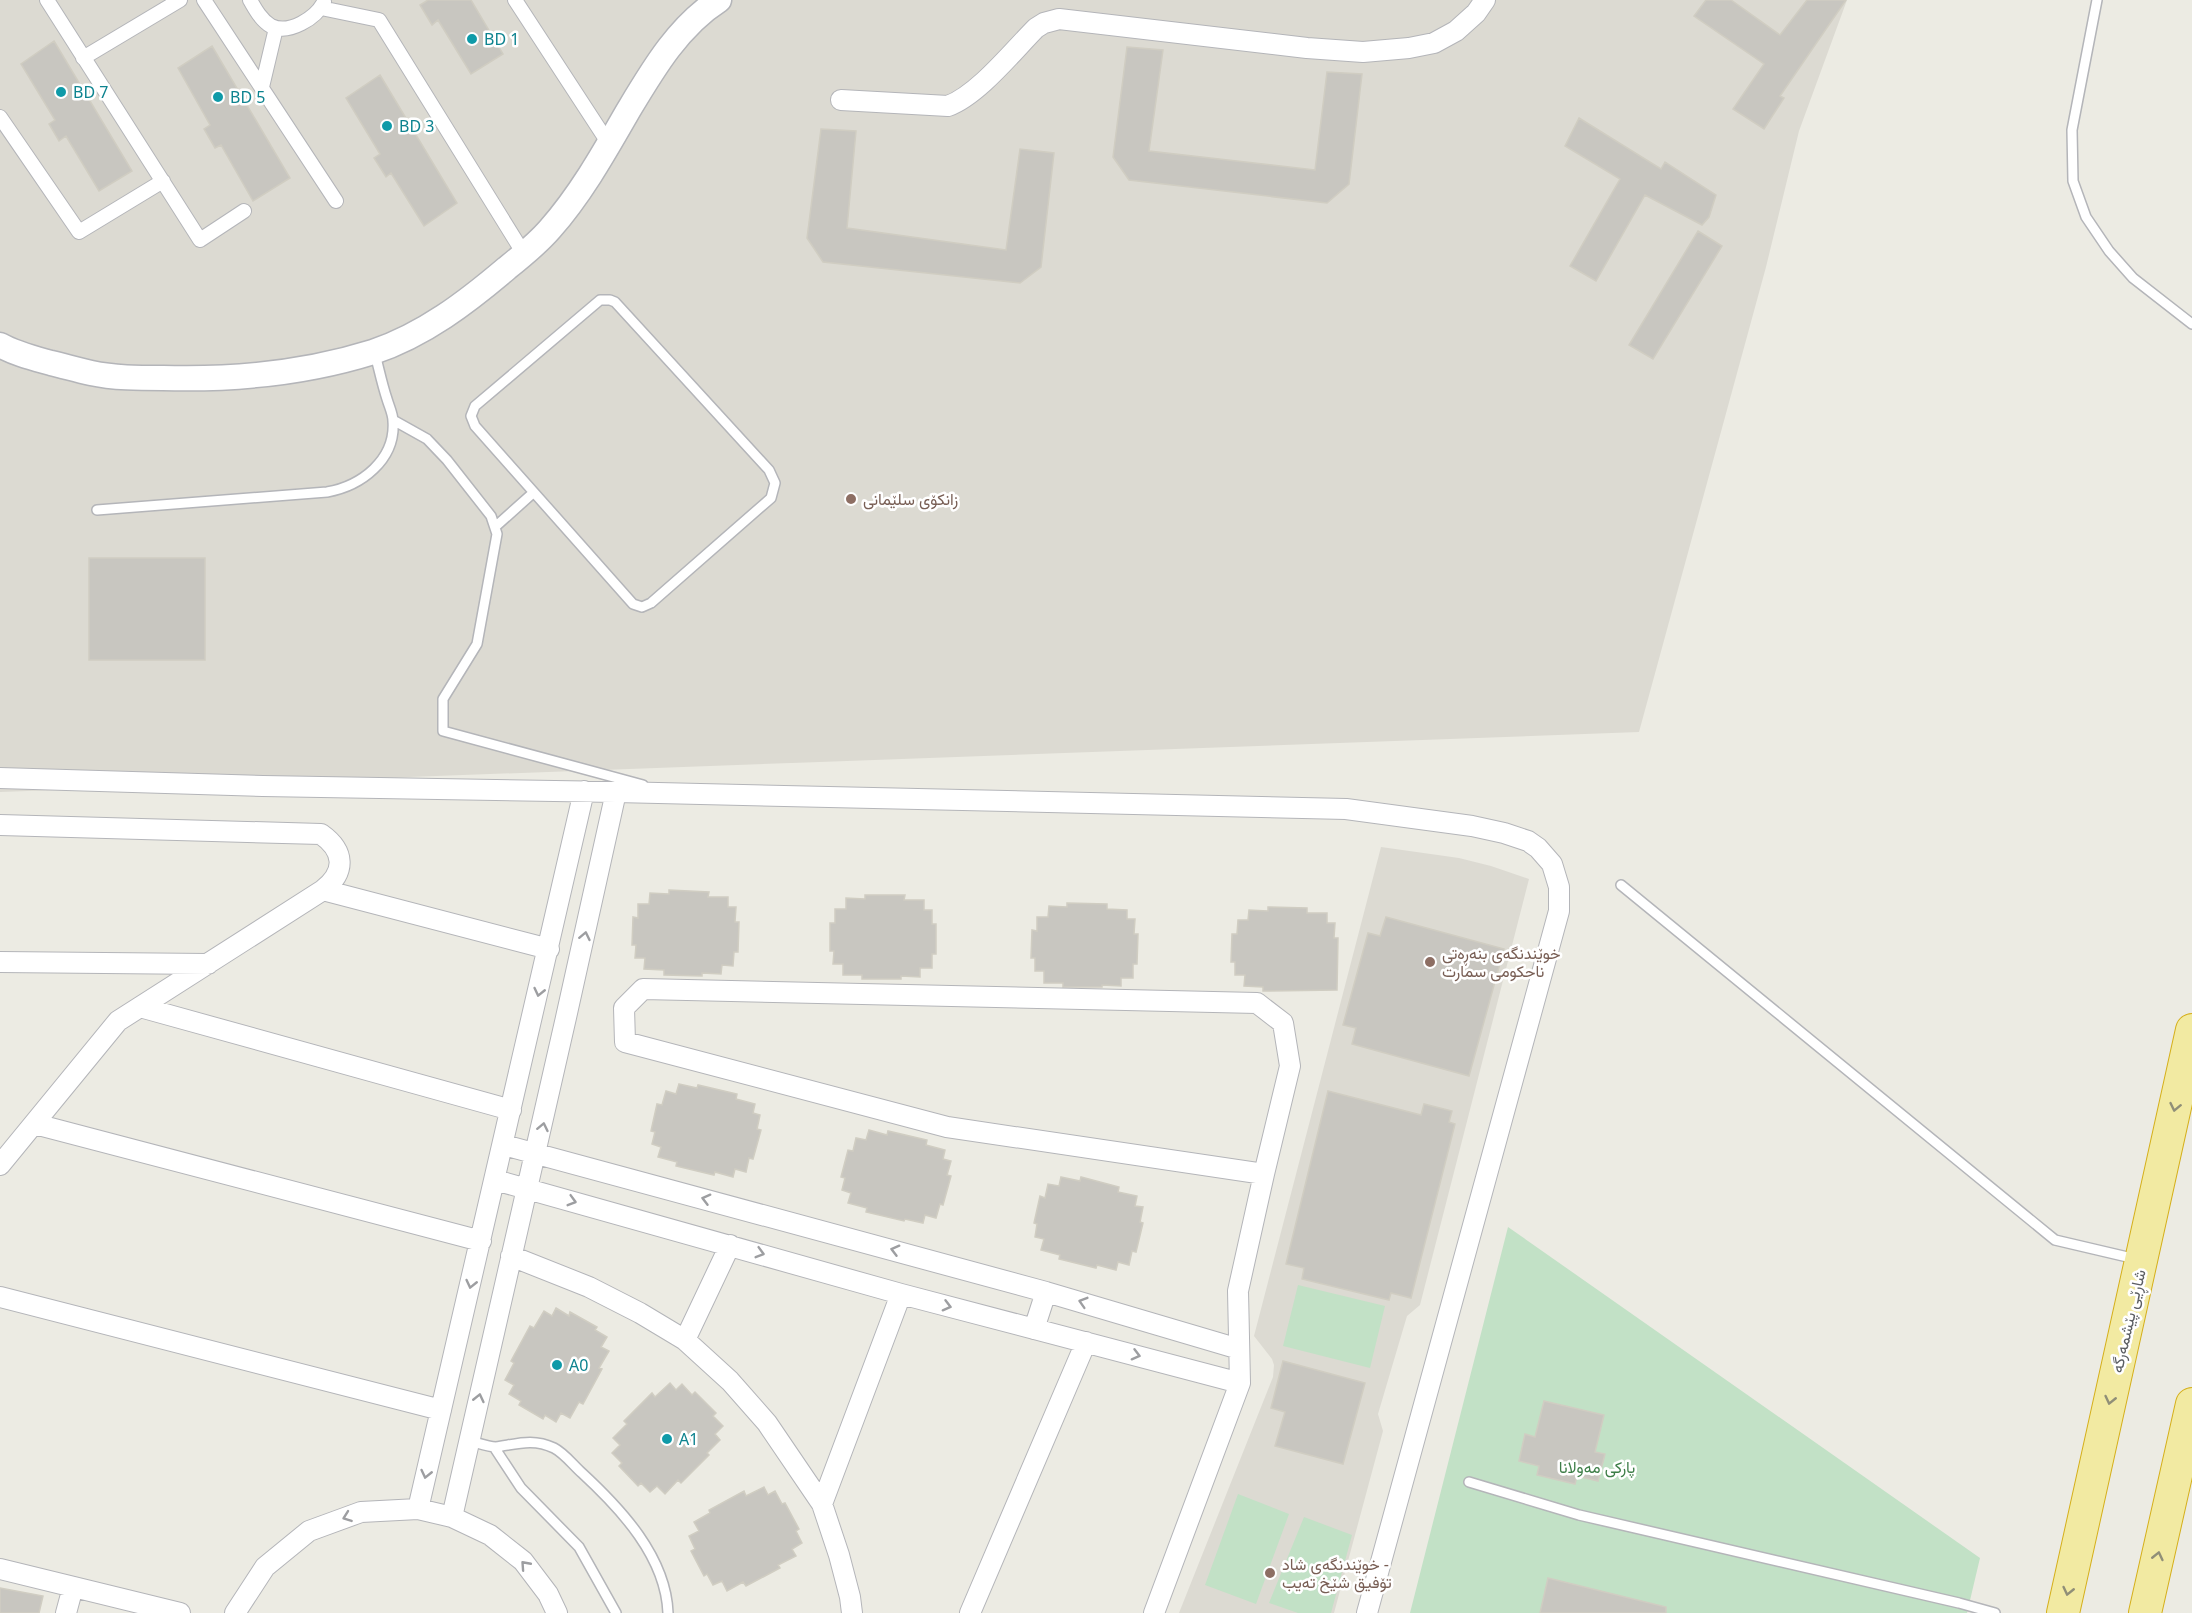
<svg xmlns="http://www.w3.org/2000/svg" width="2192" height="1613" viewBox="0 0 2192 1613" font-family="'Noto Sans',Vazirmatn,sans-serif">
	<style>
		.education { fill: #dcdad2 }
		.green { fill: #c2e1c6 }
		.building { fill: #c8c6c0; stroke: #d0cdc2; stroke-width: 1.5 }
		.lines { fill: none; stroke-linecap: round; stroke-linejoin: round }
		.service-casing { stroke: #b4b5b9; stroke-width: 12 }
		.pedestrian-casing { stroke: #b4b5b9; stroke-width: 16 }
		.minor-casing { stroke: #b4b5b9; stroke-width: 22 }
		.tertiary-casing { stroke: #b4b5b9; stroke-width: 27 }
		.trunk-casing { stroke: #d5af1a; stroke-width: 34 }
		.service { stroke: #fff; stroke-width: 9 }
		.pedestrian { stroke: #fff; stroke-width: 14 }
		.minor { stroke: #fff; stroke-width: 20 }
		.tertiary { stroke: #fff; stroke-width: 24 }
		.trunk { stroke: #f2eaa2; stroke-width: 32 }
		.oneway { stroke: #9d9ea1 }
		.oneway2 { stroke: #908f78 }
		.culture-dot { fill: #0f9aa8; stroke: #fff; stroke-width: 2 }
		.education-dot { fill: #8d6e63; stroke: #fff; stroke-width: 2 }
		.labels { text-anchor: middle; stroke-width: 5; stroke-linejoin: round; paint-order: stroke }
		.culture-label { font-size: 16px; fill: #0d838f; stroke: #fff; text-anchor: start }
		.education-label { font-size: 16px; fill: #785e54; stroke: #fff; text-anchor: start }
		.street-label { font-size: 16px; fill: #5b5e62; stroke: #fff }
		.park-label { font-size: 16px; fill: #3e7e48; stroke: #fff }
	</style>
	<rect width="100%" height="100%" fill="#ecebe3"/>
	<path class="education" d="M0,0H1847L1799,131L1766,267L1639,732L0,792Z
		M1381,847L1459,858L1491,866L1529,879L1420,1305L1407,1316L1378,1414L1383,1431L1334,1613H1179L1273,1377L1274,1365L1272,1359L1254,1336Z"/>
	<path class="green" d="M1508,1227L1980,1558L1967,1613H1410Z
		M1298,1285L1385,1306L1370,1368L1283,1346Z
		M1238,1494L1289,1514L1256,1604L1205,1585Z
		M1304,1517L1352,1535L1331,1613H1298L1269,1603Z"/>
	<path class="building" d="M428,0H471L503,54L471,74L438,20L432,25L420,5Z
		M1706,0H1731L1780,35L1807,0H1846L1780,96L1784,98L1764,129L1733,109L1764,64L1694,16Z
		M54,41L132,171L99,191L66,136L59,141L49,124L55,120L21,64Z
		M212,46L290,178L253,201L221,145L215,148L204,129L210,125L178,68Z
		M1127,47L1163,50L1149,151L1315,170L1327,72L1362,74L1349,184L1327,203L1129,180L1113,157Z
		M380,75L457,203L424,226L391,173L386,177L374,158L380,154L346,98Z
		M1579,118L1661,169L1665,162L1716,195L1709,217L1702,225L1645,195L1596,281L1570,266L1620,179L1565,146Z
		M821,129L856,131L847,228L1006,250L1020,149L1054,153L1041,267L1020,283L823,262L807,238Z
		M1698,231L1722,246L1653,359L1629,345Z
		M89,558H205V660H89Z
		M669,890L709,892L708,897H728V907H736L735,922H739L738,952H734L733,966L722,965L721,974L702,973V976L664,975V970L644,969L645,958H635L636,945H632L633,917L638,918V904H649L650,893L669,894Z
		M865,895H905L904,900H924V910H932V924H936V954H932V968H920V977L901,976V979H862V975H843V964H833L834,951H830V923H835V909H846V898L865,899Z
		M1067,903L1107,904V909L1127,910V919H1135L1134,934H1138L1137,964H1133V978H1121V986L1102,985V987H1063V983H1044V971H1035V958H1031L1032,930L1037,931V917H1048L1049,906L1067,907Z
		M1268,907L1307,908V913H1327V923H1335L1334,938H1338L1337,990L1263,991V987L1244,986L1245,975H1235V962H1231L1232,934H1237L1238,920H1248L1249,910L1268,911Z
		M1386,917L1504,949L1469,1076L1352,1044L1356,1028L1343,1025L1368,933L1380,936Z
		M679,1084L697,1088L698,1085L737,1094L736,1099L755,1104L753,1113L760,1115L757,1129L761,1130L753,1159L749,1158L746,1172L735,1169L733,1177L715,1172L714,1175L676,1166L677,1162L658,1157L661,1147L652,1144L655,1132L651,1131L657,1104L662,1105L666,1091L676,1094Z
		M1328,1091L1421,1115L1424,1104L1452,1111L1449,1122L1455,1124L1411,1298L1391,1293L1389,1300L1302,1279L1304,1268L1286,1264Z
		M869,1130L887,1135L888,1131L927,1140L926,1145L945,1150L943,1159L951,1161L947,1175L951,1176L943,1205L940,1204L936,1218L925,1215L923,1223L905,1219L904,1221L866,1212L867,1208L848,1203L851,1193L842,1190L845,1178L841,1177L848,1150L853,1151L856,1138L866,1140Z
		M1061,1177L1080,1181L1081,1177L1119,1187L1118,1192L1137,1196L1135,1206L1143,1207L1140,1222L1143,1223L1136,1252L1132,1251L1129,1265L1118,1262L1116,1270L1097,1265L1096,1268L1059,1259L1060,1255L1041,1250L1044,1239L1035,1237L1037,1224L1034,1223L1040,1196L1045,1198L1048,1184L1059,1186Z
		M556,1308L569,1316L570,1312L597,1327L595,1330L607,1337L601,1347L609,1351L599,1368L602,1369L583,1404L579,1402L570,1418L561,1413L556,1422L545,1415L543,1419L519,1405L521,1401L509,1394L514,1385L505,1380L514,1363L511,1361L530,1326L534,1328L544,1311L552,1316Z
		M1283,1361L1365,1383L1343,1464L1275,1446L1285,1412L1271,1408Z
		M670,1383L676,1390L682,1384L692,1395L695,1392L716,1413L713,1416L723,1426L715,1434L720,1440L707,1453L709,1455L681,1483L678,1480L665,1494L657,1486L650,1492L641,1483L638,1486L619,1466L622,1463L612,1453L620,1445L613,1438L627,1424L624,1421L652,1393L655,1397Z
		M1544,1401L1604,1415L1595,1452L1605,1454L1598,1481L1577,1476L1575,1484L1537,1475L1539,1466L1519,1461L1525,1434L1535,1437Z
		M764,1487L768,1495L775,1491L782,1504L785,1503L799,1529L796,1531L802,1543L792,1549L796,1556L778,1565L780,1568L746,1586L743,1582L727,1591L722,1581L713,1585L707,1574L704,1576L691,1551L695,1549L689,1536L699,1531L694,1522L710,1513L709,1510L744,1491L746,1496Z
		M1548,1578L1666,1607V1613H1540Z
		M0,1588L43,1596L39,1613H0Z"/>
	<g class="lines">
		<g class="service-casing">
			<path id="service" d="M2097,0L2072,130L2073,181L2086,217L2109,251L2133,278L2192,324
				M600,300H610L615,302L769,470L775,483L771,498L651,603L642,607L633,604L475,426L471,416L475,406Z
				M393,420L427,439L447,460L491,516L497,534L477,644L443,699V731L643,785
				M97,510L327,492C361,486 396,460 393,421C393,414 389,406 387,399C382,384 379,369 375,354
				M495,527L533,493
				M1621,885L2055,1240L2136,1259
				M470,1441C478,1443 488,1447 496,1447C517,1444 533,1438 554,1448C564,1453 573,1465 582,1473C621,1509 666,1557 668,1613
				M494,1447L521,1488L579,1547L616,1613
				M1469,1482L1579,1515L1959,1603L1995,1613"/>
		</g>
		<g class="pedestrian-casing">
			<path id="pedestrian" d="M47,0L200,240L244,211
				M204,0L336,201
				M250,0C255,9 261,20 271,26C289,35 316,18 324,2
				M515,0L609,144
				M321,8L379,20L524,254
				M83,58L180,0
				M262,87L276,28
				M0,117L79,232L163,181"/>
		</g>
		<g class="minor-casing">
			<path id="minor" d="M841,100L948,106C978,95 1013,51 1036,28L1044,23L1059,19L1307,48L1363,52L1409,48L1434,43L1456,31L1476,13L1485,0
				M0,778L263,786L616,792L1346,809L1472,826L1504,833L1528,841L1538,848L1552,864L1559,887V911L1367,1613
				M0,825L321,834C345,851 346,872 323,890L118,1021L0,1165
				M323,890L549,949
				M0,962L208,964
				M140,1007L511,1110
				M35,1124L481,1241
				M504,1145L1046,1292L1239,1349
				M495,1180L901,1294L1240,1383
				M511,1256L589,1287L640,1313L685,1340L730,1381L767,1423L822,1504L839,1555L850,1597L852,1613
				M0,1297L441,1410
				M1034,1329L1046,1292
				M685,1340L730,1245
				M822,1504L901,1294
				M418,1509L584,791
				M452,1517C508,1275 563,1034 616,792
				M0,1569L180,1613
				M66,1613L73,1587
				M235,1613L265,1567L309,1531L361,1512L418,1509L452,1517L490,1535L523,1561L548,1594L557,1613
				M970,1613L1086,1342
				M1154,1613L1240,1383L1238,1291L1264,1174L1290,1066L1283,1023L1257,1003L643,989L624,1008L625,1042L947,1127L1264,1174"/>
		</g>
		<g class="tertiary-casing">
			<path id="tertiary" d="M0,345C16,354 33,358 51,363C64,366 77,370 91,373C114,378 139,378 163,378C233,380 306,373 373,352C424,335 467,302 507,268C522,256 538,243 550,229C581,194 605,151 628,111C652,71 678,26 719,0"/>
		</g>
		<g class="trunk-casing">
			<path id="trunk" d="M2063,1613L2192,1030
				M2145,1613L2192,1404"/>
		</g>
		<use href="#service" class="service"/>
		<use href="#pedestrian" class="pedestrian"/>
		<use href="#minor" class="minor"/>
		<use href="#tertiary" class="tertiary"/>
		<use href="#trunk" class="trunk"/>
	</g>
	<defs><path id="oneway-chevron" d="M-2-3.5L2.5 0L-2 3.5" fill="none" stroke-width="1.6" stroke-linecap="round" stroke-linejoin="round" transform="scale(1.5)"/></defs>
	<g class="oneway">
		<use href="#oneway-chevron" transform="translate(585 936) rotate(-78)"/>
		<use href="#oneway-chevron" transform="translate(539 992) rotate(103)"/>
		<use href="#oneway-chevron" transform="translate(543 1127) rotate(-78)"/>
		<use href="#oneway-chevron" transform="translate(706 1199) rotate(-165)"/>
		<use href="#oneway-chevron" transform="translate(572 1201) rotate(16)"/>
		<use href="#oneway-chevron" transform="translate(895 1250) rotate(-165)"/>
		<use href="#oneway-chevron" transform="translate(760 1253) rotate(16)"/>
		<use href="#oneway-chevron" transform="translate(471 1284) rotate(103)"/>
		<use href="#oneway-chevron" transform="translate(1083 1302) rotate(-163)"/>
		<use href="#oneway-chevron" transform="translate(947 1306) rotate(15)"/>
		<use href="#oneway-chevron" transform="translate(1136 1355) rotate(15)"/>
		<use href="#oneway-chevron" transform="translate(479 1398) rotate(-77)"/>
		<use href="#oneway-chevron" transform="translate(426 1474) rotate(103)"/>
		<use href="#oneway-chevron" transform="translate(347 1517) rotate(160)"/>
		<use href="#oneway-chevron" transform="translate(525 1565) rotate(-132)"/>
	</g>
	<g class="oneway2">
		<use href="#oneway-chevron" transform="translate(2175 1107) rotate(102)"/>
		<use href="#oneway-chevron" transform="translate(2110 1400) rotate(103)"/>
		<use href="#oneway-chevron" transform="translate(2158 1556) rotate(-77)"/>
		<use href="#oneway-chevron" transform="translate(2068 1591) rotate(103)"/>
	</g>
	<g class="culture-dot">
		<circle cx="472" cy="39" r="6"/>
		<circle cx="61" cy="92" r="6"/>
		<circle cx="218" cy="97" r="6"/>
		<circle cx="387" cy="126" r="6"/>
		<circle cx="557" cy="1365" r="6"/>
		<circle cx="667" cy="1439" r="6"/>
	</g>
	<g class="education-dot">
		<circle cx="851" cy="499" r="6"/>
		<circle cx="1430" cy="962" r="6"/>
		<circle cx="1270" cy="1573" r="6"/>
	</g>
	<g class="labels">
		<g class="culture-label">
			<text x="484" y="45">BD 1</text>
			<text x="73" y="98">BD 7</text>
			<text x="230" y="103">BD 5</text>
			<text x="399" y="132">BD 3</text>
			<text x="569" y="1371">A0</text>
			<text x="679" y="1445">A1</text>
		</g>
		<g class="education-label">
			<text x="863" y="505">زانکۆی سلێمانی</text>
			<text x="1442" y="959">خوێندنگەی بنەڕەتی<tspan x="1442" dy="18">ناحکومی سمارت</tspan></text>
			<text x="1282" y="1570">خوێندنگەی شاد -<tspan x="1282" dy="18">تۆفیق شێخ تەیب</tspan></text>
		</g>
		<g class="street-label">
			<text transform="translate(2128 1321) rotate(-77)" y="6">شاڕێی پێشمەرگە</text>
		</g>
		<g class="park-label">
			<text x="1597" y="1473">پارکی مەولانا</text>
		</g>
	</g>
</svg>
